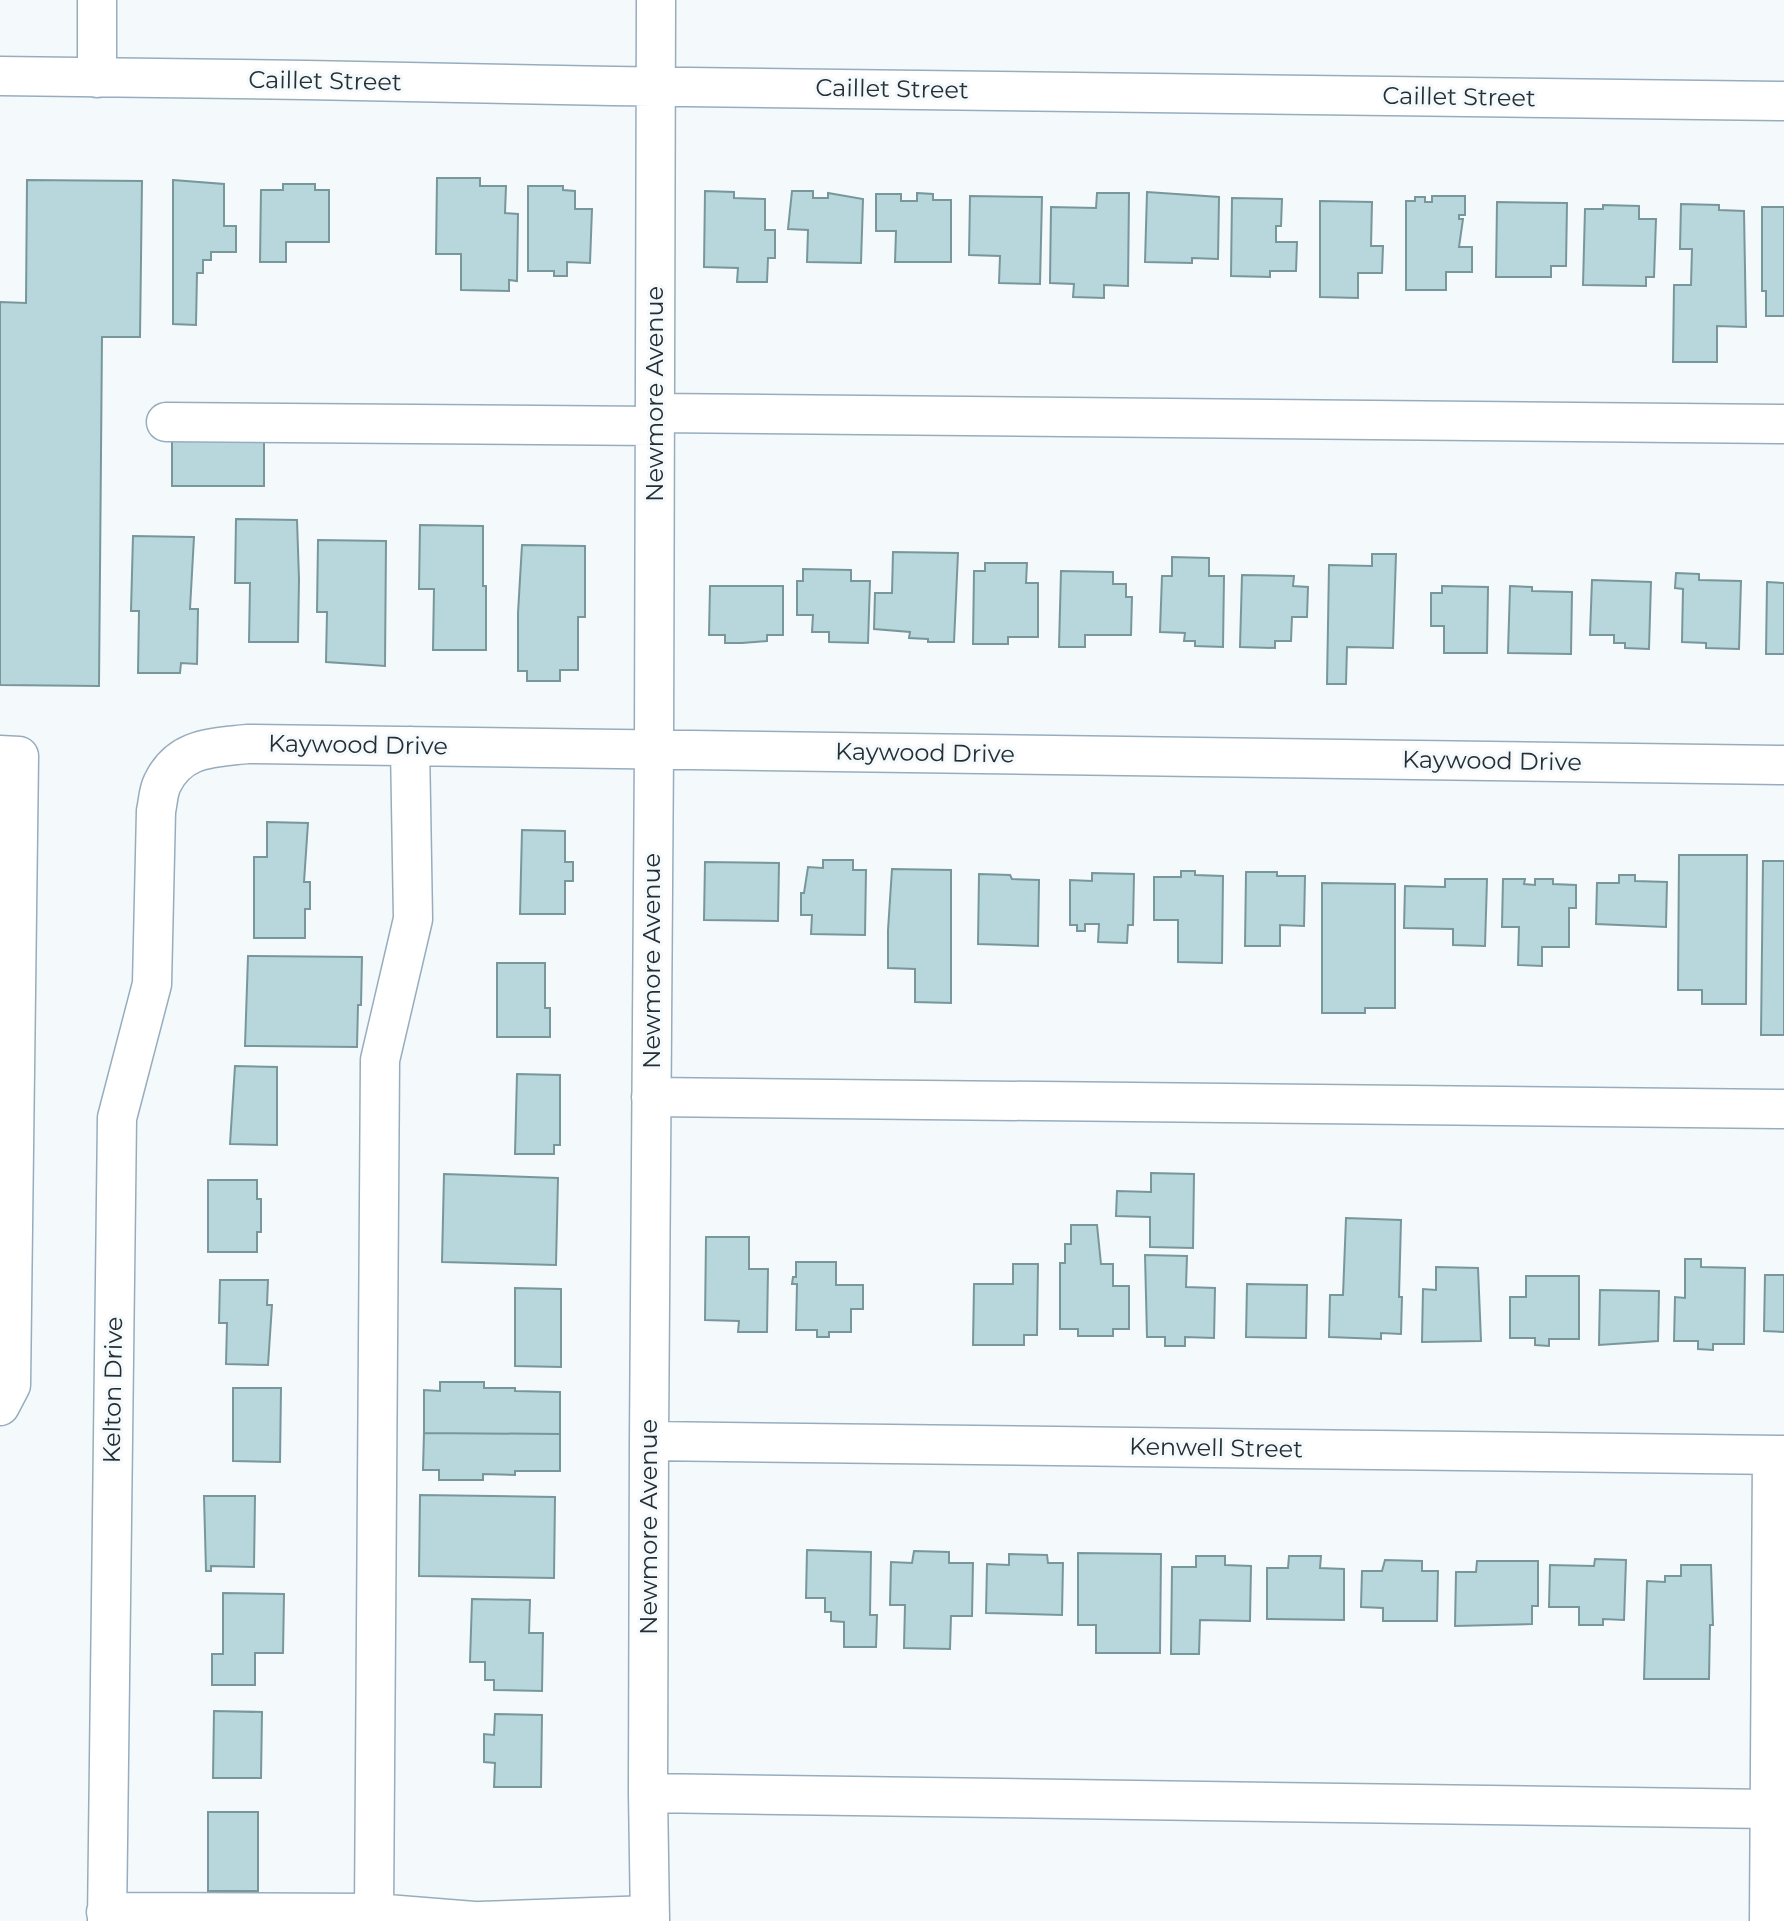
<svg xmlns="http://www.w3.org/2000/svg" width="1784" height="1921" viewBox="0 0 1784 1921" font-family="Montserrat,sans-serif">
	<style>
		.building { fill: #b7d7dc; stroke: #78979b; stroke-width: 2 }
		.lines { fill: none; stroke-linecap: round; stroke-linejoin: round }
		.minor-casing { stroke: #97adbe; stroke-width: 41 }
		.minor { stroke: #fff; stroke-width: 38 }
		.labels { text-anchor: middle; stroke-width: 6; stroke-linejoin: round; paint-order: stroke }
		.street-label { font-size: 24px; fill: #252e35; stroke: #f4f9fc }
	</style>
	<rect width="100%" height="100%" fill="#f4f9fc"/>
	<path class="building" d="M437,178H480V186H506L505,213L518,214L517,281L509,280V291L461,290V254H436Z
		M27,180L142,181L140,337H102L99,686L0,685V302L26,303Z
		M173,180L224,184V226H236V252H211V260H203V273H197L196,325L173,324Z
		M283,184H315V190H329V242H286V262H260L261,190H283Z
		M528,186H563V190L575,191V209H592L590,263L567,262V276H554V271H528Z
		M705,191L734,192V198L765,199V230H775V258H768L767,282H737L738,268L704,267Z
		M792,191H813V198H828V193L863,199L861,263L807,262L808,230L788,229Z
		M1147,192L1219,197L1218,259L1192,258V263L1145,262Z
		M917,193L933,194V200H951V262H895L896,231H876V194H901V201H917Z
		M1097,193H1129L1128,286L1104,285V298L1073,297L1074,284L1050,283L1051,207L1096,208Z
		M970,196L1042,197L1040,284L999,283L1000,256L969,255Z
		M1432,196H1465V215H1459V219H1463L1459,247H1472V272H1446V290H1406V201H1415V197H1425V202H1432Z
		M1232,198L1282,199L1281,226H1276V242H1297L1296,271H1270V277L1231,276Z
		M1320,201L1372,202L1371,246H1383L1382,273H1358V298L1320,297Z
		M1497,202L1567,203L1566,266H1551V277H1496Z
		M1681,204L1719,205V210L1744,211L1746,327L1717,326V362H1673L1674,285H1691L1692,249H1680Z
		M1603,205L1639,206V219H1656L1654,277H1646V286L1583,285L1585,209H1603Z
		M1762,207H1784V316H1766V291H1762Z
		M172,440L264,441V486H172Z
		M236,519L297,520L299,579L298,642H249L250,583H235Z
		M420,525L483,526V586H486V650H433L434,589H419Z
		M133,536L194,537L190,609H198L197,664L181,663L180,673H138L139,611H131Z
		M318,540L386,541L385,666L326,662L327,612H317Z
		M522,545L585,546V617H578V670H560V681H527V671H518V613Z
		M893,552L958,553L954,642H928V639L909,638L910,632L874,629L875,593H892Z
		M1372,554H1396L1393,648L1347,647L1346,684H1327L1329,565L1372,566Z
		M1172,557L1209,558V576H1224L1223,647L1195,646V641H1184L1185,633L1160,632L1162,576H1172Z
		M985,563H1027L1026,583H1038V637H1008V644H973L974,571H985Z
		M803,569L851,570V581H870L868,643L829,642V632H812L813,615H797V581H803Z
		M1061,571L1113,572V584H1126V597H1132L1131,635H1085V647H1059Z
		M1676,573L1699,574V580L1741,581L1739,649L1706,648V643L1682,642L1683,589L1675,588Z
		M1242,575L1294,576L1293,586L1308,587L1307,617H1292L1291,641H1275V648L1240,647Z
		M1592,580L1651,582L1649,649L1625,648V643H1614V635H1590Z
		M1767,582L1784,583V654H1766Z
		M710,586H783V635H767V641L742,643H725V635H709Z
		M1442,586L1488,587L1487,653H1444V626H1431V593H1442Z
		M1510,586L1532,587V591L1572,592L1571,654L1508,653Z
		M267,822L308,823L304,882H310V909H305V938H254V857H267Z
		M522,830L565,831V862H573V881H565V914H520Z
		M1679,855H1747L1746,1004H1702V990H1678Z
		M823,860H853V870H866L865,935L811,934L812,915H801V893H804L808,867L823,868Z
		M1763,861H1784V1035H1761Z
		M705,862L779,863L778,921L704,920Z
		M892,869L951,870V1003L915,1002V969L888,968V930Z
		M1181,871H1195V875L1223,876L1222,963L1178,962V920H1154V877H1181Z
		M1246,872H1277V876H1305L1304,926L1280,925V946H1245Z
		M1092,873L1134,874L1133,925H1128L1127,943L1098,942L1099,924H1085V931H1077V925H1070V880L1092,881Z
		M979,874L1010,875L1012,879L1039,880L1038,946L978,944Z
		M1619,875H1635V881L1667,882L1666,927L1596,924L1597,883H1619Z
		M1445,879H1487L1485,946L1453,945V929L1404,928L1405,886L1445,887Z
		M1503,879H1525L1524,884L1535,885V879H1553V884L1576,885V908H1569V947H1542V966L1518,965L1519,927H1502Z
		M1322,883L1395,884V1008H1365V1013H1322Z
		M248,956L362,957L361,1005H358L357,1047L245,1046Z
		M497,963H545V1008H550V1037H497Z
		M235,1066L277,1067V1145L230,1144Z
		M517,1074L560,1075V1145H554V1154H515Z
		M1151,1173L1194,1174L1193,1248L1150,1247V1217L1116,1216L1117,1191L1151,1192Z
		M444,1174L558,1178L556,1265L442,1262Z
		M208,1180H257V1199H261V1232H257V1252H208Z
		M1346,1218L1401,1220L1399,1297H1402L1401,1334L1381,1333V1339L1329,1337L1330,1295H1343Z
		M1071,1225H1097L1101,1264H1113V1286H1129V1329H1113V1336H1078V1329H1060V1263H1065V1244H1071Z
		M706,1237H749V1269H768L767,1332H738L739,1321L705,1320Z
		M1145,1255L1187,1256L1186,1287L1215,1288L1214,1338L1185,1337V1346H1165V1337H1147Z
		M1685,1259H1701V1267L1745,1268L1744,1344H1713V1350L1698,1349V1341H1674L1675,1297L1685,1298Z
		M796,1262H836V1285H863V1309H851V1332H829V1337H817V1330H796L797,1284H792L793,1277H796Z
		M1013,1264H1038L1037,1335H1024V1345H973L974,1284H1013Z
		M1436,1267L1478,1268L1481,1341L1422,1342L1423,1289L1436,1290Z
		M1765,1275H1784V1332L1764,1331Z
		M1526,1276H1579V1339H1549V1346L1535,1345V1338H1510V1297H1526Z
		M220,1280H268L267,1305H272L268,1365L226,1364L227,1323H219Z
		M1247,1284L1307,1285L1306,1338L1246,1337Z
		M515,1288L561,1289V1367L515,1366Z
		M1600,1290L1659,1291L1658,1341L1599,1345Z
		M440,1382H484V1388H515V1391L560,1392V1434L424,1433V1390L440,1391Z
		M233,1388H281L280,1462L233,1461Z
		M424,1433L560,1434V1471H515V1475L483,1474V1480H439V1470H423Z
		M420,1495L555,1497L554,1578L419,1576Z
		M204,1496H255L254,1567L211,1566V1571H206Z
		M807,1550L871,1552L870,1615H877L876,1647H844V1622L831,1621V1612H825V1598H806Z
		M914,1551L949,1552V1563H973L972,1616H951L950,1649L904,1648L905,1605H890L891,1562L912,1563Z
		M1078,1553L1161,1554L1160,1653H1096V1625H1078Z
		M1009,1554L1047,1555L1048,1563H1063L1062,1615L986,1613L987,1564L1009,1565Z
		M1196,1556H1225V1565L1251,1566L1250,1621L1200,1620L1199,1654H1171L1172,1567H1196Z
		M1289,1556H1321L1320,1568L1344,1569V1620L1267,1619V1568H1288Z
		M1595,1559L1626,1560L1624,1620L1603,1619V1625H1579V1607H1549L1550,1565L1594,1566Z
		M1385,1560L1422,1561V1571H1438L1437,1621H1383V1608L1361,1607L1362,1571H1382Z
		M1477,1561H1538V1606H1532V1624L1455,1626L1456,1572H1476Z
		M1681,1565H1711L1713,1625H1710L1709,1679H1644L1647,1581L1665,1582V1576H1681Z
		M223,1593L284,1594L283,1653H255V1685H212V1654H223Z
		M472,1599L530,1600L529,1633H543L542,1691L494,1690V1680H485V1662H470Z
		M214,1711L262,1712L261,1778H213Z
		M495,1714L542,1715L541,1787H494L495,1763L484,1762V1734L494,1735Z
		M208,1812H258V1891H208Z"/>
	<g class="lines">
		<g class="minor-casing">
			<path id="minor" d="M97,0V78
				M0,76L306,80L613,86L1784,101
				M655,413L1784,424
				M166,422L654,426
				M0,755L19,756L11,1385L0,1406
				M651,1097L1784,1109
				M649,1441L1784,1455
				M648,1793L1769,1809
				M106,1912L374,1913L474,1921
				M374,1913L380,1060L413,919L410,746
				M107,1921L117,1118L152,984L156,811C158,803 158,792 162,784C179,747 212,748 247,744L1784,765
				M480,1921L650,1915
				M650,1921L648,1793L649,1441L654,749L656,0
				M1769,1921L1772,1455"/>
		</g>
		<use href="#minor" class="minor"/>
	</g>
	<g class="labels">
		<g class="street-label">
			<text transform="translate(325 81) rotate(1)" y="8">Caillet Street</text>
			<text transform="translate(892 89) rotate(1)" y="8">Caillet Street</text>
			<text transform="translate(1459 97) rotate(1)" y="8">Caillet Street</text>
			<text transform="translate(655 394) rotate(-90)" y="8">Newmore Avenue</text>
			<text transform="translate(358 745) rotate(1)" y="8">Kaywood Drive</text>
			<text transform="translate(925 753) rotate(1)" y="8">Kaywood Drive</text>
			<text transform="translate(1492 761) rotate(1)" y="8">Kaywood Drive</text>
			<text transform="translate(652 961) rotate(-90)" y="8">Newmore Avenue</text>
			<text transform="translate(113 1390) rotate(-89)" y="8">Kelton Drive</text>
			<text transform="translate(1216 1448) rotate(1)" y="8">Kenwell Street</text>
			<text transform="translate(649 1527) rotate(-90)" y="8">Newmore Avenue</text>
		</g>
	</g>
</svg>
